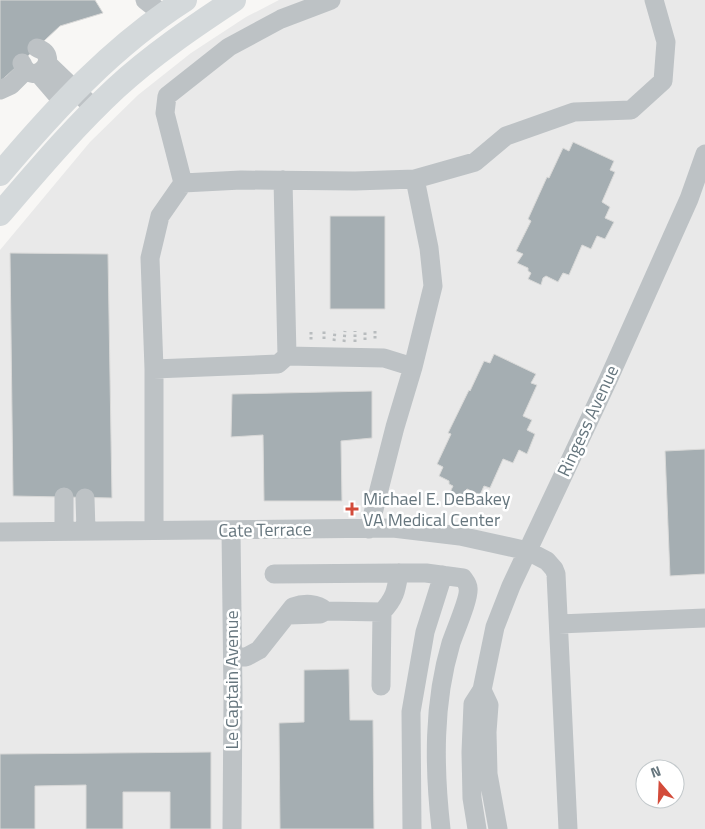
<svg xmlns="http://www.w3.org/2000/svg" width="705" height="829" viewBox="0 0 705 829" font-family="'Titillium Web',sans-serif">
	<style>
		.built { fill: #e9e9e9; fill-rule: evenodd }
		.building { fill: #a5aeb2; stroke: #d9d9d8 }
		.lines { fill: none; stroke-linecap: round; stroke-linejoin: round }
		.path { stroke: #b8bcbe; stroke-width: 3; stroke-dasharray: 2.5 2.5; stroke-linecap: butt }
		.minor { stroke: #bdc2c5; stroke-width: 19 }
		.major { stroke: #d4d9db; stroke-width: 24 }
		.poi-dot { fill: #d34b3a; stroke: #fff; stroke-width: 2 }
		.labels { text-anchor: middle; stroke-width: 5; stroke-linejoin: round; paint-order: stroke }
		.street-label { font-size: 18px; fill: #66767e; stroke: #fff }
		.poi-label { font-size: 18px; fill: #66767e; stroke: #fff; text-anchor: start }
	</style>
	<rect width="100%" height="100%" fill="#f8f7f5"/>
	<path class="built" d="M279,0H705V829H0V250L90,142L138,95L191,53L246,17ZM645,769H675V799H645Z"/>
	<path class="building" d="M0,0H95L103,13L60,26L0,82Z
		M573,142L614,161L610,170L615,172L602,202L610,207L605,218L614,222L605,239L597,236L591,249L582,245L569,275L563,273L558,282L546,276L543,278L541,285L528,279L531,273L528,271V268L517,263L523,254L516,251L531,221L528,219L547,177L549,178L563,148L569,151Z
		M330,216H385V309H330Z
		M10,253L108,254L112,498L13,496Z
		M494,354L536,374L531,383L537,385L523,416L532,420L527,430L535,434L527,454L519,450L513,463L503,459L490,488L484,486L480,495L467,489L465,491L462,497L450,492L453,486L449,484V481L439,476L443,467L437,464L451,434L448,433L469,390L470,391L484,361L490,363Z
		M372,391V438L341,441L342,501H264L263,435L231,437L232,394Z
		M705,449V574L670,576L665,451Z
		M349,669L350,720H373L374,829H280L279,723L304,722V670Z
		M211,752V829H170V792H123V829H86V785L35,786V829H0V754Z"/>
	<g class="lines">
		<path class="path" d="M375,331V341
			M311,332V341
			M324,339V331
			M365,340V331
			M334,341L335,331
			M344,342L345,331
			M355,342V331"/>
		<path class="minor" d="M145,0L164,15
			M331,0L281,19L229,47L167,96L165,113L183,183L241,180L355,181L415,179L475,162L506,136L574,112L631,110L663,81L666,42L654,0
			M22,63C32,90 64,57 37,48
			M47,63L95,109
			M38,73L63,102
			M0,90L11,85L26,70
			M283,180L287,356
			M154,369L278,364L287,356L384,358L413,367
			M64,497V531
			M85,498L86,531
			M369,529L395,427L413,367L433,286L429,248L415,179
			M154,530V369L150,258L160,216L183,183
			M231,530L233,697L232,829
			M0,532L393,528L460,536L528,551L547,561L554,569L556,574L568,829
			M274,574L399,573H426L463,578C465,581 468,584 468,588C470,597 455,631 451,643C433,703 434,767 441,829
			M326,611L382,612C395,598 396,591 399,573
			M559,624L705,618
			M233,657H246L259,650L293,607C304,603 317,603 326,611L320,614L288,615
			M381,686L382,612
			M482,690L489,705L487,732L488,774L498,829
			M412,829L411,712L425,632L443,575
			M477,829L472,798L471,752L473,704L482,690L495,627L511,586L608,380L689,199L705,154"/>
		<path class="major" d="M0,174C55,109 113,46 185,0
			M0,214C37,171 74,127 116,88C152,55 193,27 234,0"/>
	</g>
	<path class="poi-dot" d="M349.5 501.5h5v5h5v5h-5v5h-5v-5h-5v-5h5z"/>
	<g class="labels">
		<g class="street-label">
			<text transform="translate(588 421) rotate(-65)" y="6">Ringess Avenue</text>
			<text transform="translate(265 530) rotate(-1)" y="6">Cate Terrace</text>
			<text transform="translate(232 680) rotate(-90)" y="6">Le Captain Avenue</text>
		</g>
		<g class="poi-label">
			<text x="363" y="505">Michael E. DeBakey<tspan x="363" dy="21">VA Medical Center</tspan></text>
		</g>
	</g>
	<g transform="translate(660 784) rotate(341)"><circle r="24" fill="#ffffff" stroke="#c2c8cb"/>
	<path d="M0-4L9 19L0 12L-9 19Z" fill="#d34b3a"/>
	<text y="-8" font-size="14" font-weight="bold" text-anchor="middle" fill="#66767e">N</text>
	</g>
</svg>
